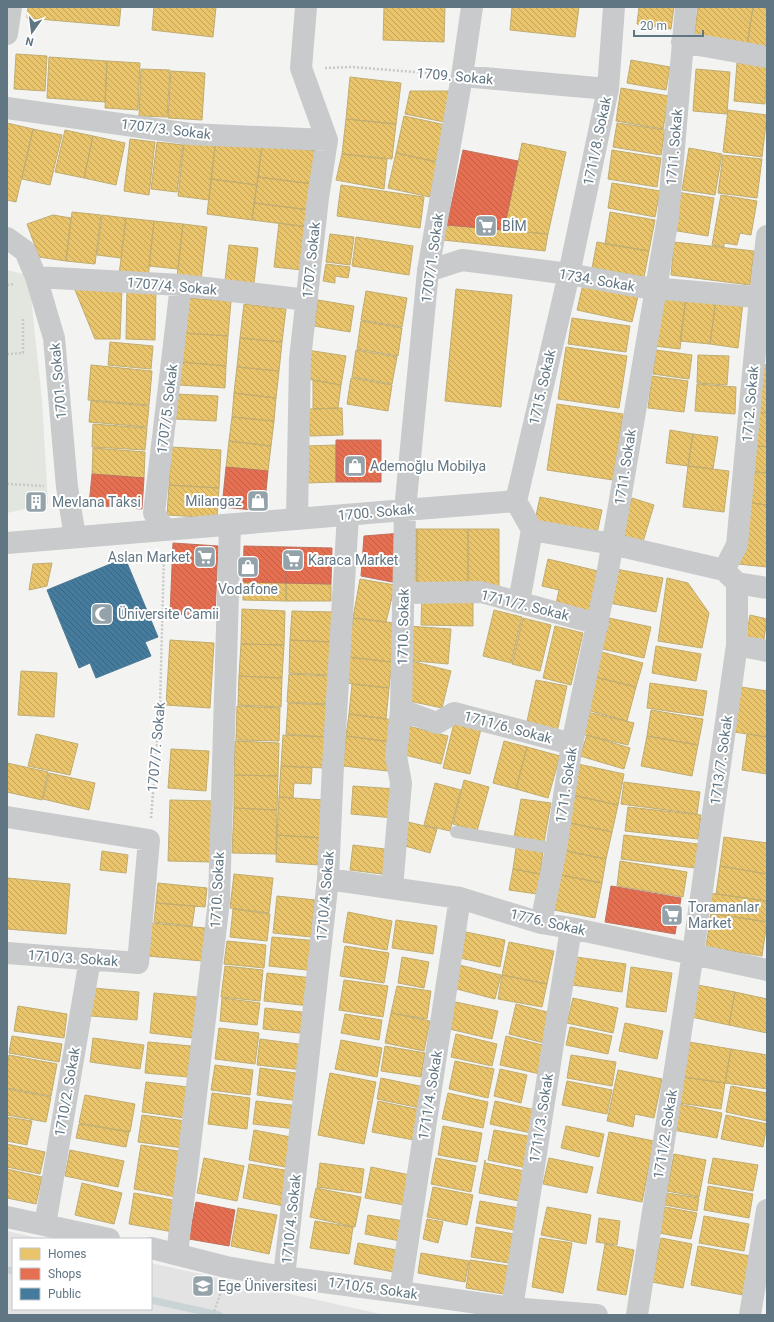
<svg xmlns="http://www.w3.org/2000/svg" width="774" height="1322" viewBox="0 0 774 1322" font-family="Roboto,sans-serif">
	<style>
		.built { fill: #e2e3e2 }
		.green { fill: #e2e6df }
		.homes { fill: url(#homes-back-hatch); stroke: #c0ad72 }
		.shops { fill: url(#shops-back-hatch); stroke: #bf7160 }
		.public { fill: url(#public-back-hatch); stroke: #4d7a95 }
		.lines { fill: none; stroke-linecap: round; stroke-linejoin: round }
		.stream { stroke: #cad4d6; stroke-width: 7 }
		.path { stroke: #c7c8c8; stroke-width: 2.5; stroke-dasharray: 2 2; stroke-linecap: butt }
		.service { stroke: #c8cacb; stroke-width: 12 }
		.minor { stroke: #c8cacb; stroke-width: 22 }
		.tertiary { stroke: #c8cacb; stroke-width: 22 }
		.labels { text-anchor: middle; stroke-width: 4; stroke-linejoin: round; paint-order: stroke }
		.street-label { font-size: 14px; fill: #617683; stroke: #fff }
		.poi-label { font-size: 14px; fill: #617683; stroke: #fff; text-anchor: start }
	</style>
	<defs>
		<pattern id="homes-back-hatch" width="6" height="6" patternUnits="userSpaceOnUse"><rect width="6" height="6" fill="#e9c46a"/><path d="M-1 5l2 2M0 0l6 6M5-1l2 2" fill="none" stroke="#c0a45d"/></pattern>
		<pattern id="shops-back-hatch" width="6" height="6" patternUnits="userSpaceOnUse"><rect width="6" height="6" fill="#e76f51"/><path d="M-1 5l2 2M0 0l6 6M5-1l2 2" fill="none" stroke="#bf6049"/></pattern>
		<pattern id="public-back-hatch" width="6" height="6" patternUnits="userSpaceOnUse"><rect width="6" height="6" fill="#457b9d"/><path d="M-1 5l2 2M0 0l6 6M5-1l2 2" fill="none" stroke="#3b6580"/></pattern>
	</defs>
	<rect width="100%" height="100%" fill="#f3f3f1"/>
	<path class="built" d="M7,1231L43,1239H13V1309H151V1263L385,1315H7Z"/>
	<path class="green" d="M7,270L31,276L32,307L42,400L48,504L7,513Z"/>
	<path class="homes" d="M28,7H121L119,26L27,18Z
		M154,7H216L213,37L152,30Z
		M384,7H445L444,42L383,40Z
		M512,7H579L575,37L510,30Z
		M639,7H674L671,29L637,24Z
		M698,7H753L747,45L694,38Z
		M753,7H767V48L747,45Z
		M16,54L47,56L45,91L14,89Z
		M49,57L107,61L105,102L47,98Z
		M631,60L670,67L666,90L627,83Z
		M107,61L140,63L138,110L105,108Z
		M737,63L767,66L765,104L734,101Z
		M141,69L170,70L167,117L139,116Z
		M696,69L730,72L727,114L693,111Z
		M171,71L205,73L202,120L168,118Z
		M350,77L401,83L396,124L346,119Z
		M621,88L669,96L663,129L616,121Z
		M410,91H450L444,122L405,114Z
		M728,110L767,115L762,157L723,152Z
		M404,116L446,125L437,162L396,153Z
		M346,119L396,124L392,159L342,154Z
		M7,123L33,129L16,202L7,200Z
		M617,123L665,130L661,155L613,147Z
		M33,129L62,135L50,185L22,179Z
		M65,130L93,136L84,178L55,172Z
		M185,135L216,139L209,200L178,196Z
		M93,136L125,143L116,185L84,178Z
		M130,139L155,142L149,195L124,191Z
		M216,139L262,145L257,185L211,179Z
		M157,142L183,145L177,192L151,189Z
		M522,143L566,152L548,234L504,230Z
		M262,145L317,151L313,184L258,177Z
		M689,148L722,154L715,195L682,190Z
		M612,150L661,158L657,187L608,179Z
		M396,153L437,162L430,197L388,188Z
		M342,154L387,159L384,189L336,180Z
		M723,155L762,159L757,198L718,193Z
		M258,177L313,184L310,210L254,203Z
		M211,179L257,185L252,220L207,214Z
		M612,183L660,191L655,217L608,208Z
		M341,185L424,197L420,228L337,216Z
		M677,192L714,198L708,236L671,230Z
		M721,195L757,201L751,235L740,233L737,245L724,243V247L712,245Z
		M254,203L310,210L308,227L252,220Z
		M72,212L101,215L95,264L66,261Z
		M610,212L655,220L649,251L605,244Z
		M53,215L71,218L66,261L39,257L27,224Z
		M102,215L126,218L121,258L97,255Z
		M126,218L154,221L148,278L119,275Z
		M154,221L183,224L178,269L149,266Z
		M279,223L307,227L302,270L274,267Z
		M183,224L207,227L201,280L177,277Z
		M447,225L548,234L545,251L443,240Z
		M330,234L354,237L350,265L326,262Z
		M356,237L413,246L409,275L352,266Z
		M597,242L649,251L644,277L592,268Z
		M674,242L754,251L750,285L671,275Z
		M229,245L258,248L253,292L224,289Z
		M326,264L350,267L348,278L335,276V283L323,281Z
		M584,280L639,292L632,322L577,310Z
		M73,285L122,289L120,339H95Z
		M127,289L156,290L155,340L126,339Z
		M456,289L512,295L501,407L445,401Z
		M366,291L407,298L402,327L361,320Z
		M660,292L686,296L680,349L654,346Z
		M686,296L716,299L710,344L680,341Z
		M185,298L231,301L228,336L183,333Z
		M716,299L743,302L738,348L710,344Z
		M318,300L354,306L350,332L314,326Z
		M244,304L286,309L282,342L240,338Z
		M572,318L630,326L626,352L568,344Z
		M361,321L402,328L398,356L357,349Z
		M183,333L228,336L226,366L181,362Z
		M240,338L282,342L279,371L237,367Z
		M110,342L153,346L151,369L108,365Z
		M566,347L627,356L619,408L558,399Z
		M307,350L346,356L341,385L302,378Z
		M356,350L397,357L392,384L352,377Z
		M656,350L692,355L689,379L653,374Z
		M698,355L729,356L727,385L697,383Z
		M181,362L226,366L225,388L179,385Z
		M760,364L767,365V413L755,412Z
		M91,365L152,371L149,405L88,400Z
		M237,367L279,371L276,398L234,393Z
		M652,376L688,381L684,412L648,408Z
		M351,378L392,385L388,411L347,404Z
		M313,380L341,385L338,408L313,409Z
		M697,384L736,387L735,414L695,411Z
		M234,393L276,398L274,421L232,417Z
		M176,394L218,396L216,421L175,419Z
		M91,401L149,406L147,427L89,422Z
		M557,404L623,414L613,480L547,470Z
		M342,408L343,435L310,436L309,409Z
		M755,412L767,413V447L751,445Z
		M232,417L274,421L271,446L229,441Z
		M93,424L147,428L145,450L92,447Z
		M670,430L693,434L688,466L666,463Z
		M693,434L718,437L713,469L688,466Z
		M229,441L271,446L268,471L226,467Z
		M336,445V482L307,483L305,446Z
		M751,445L767,447V473L748,471Z
		M171,447L221,450L219,488L169,485Z
		M93,448L145,452L144,478L92,474Z
		M688,466L729,471L724,512L683,507Z
		M748,471L767,473V505L745,502Z
		M169,485L219,488L217,518L167,515Z
		M42,495L45,505L30,509L28,498Z
		M540,497L602,510L596,538L534,525Z
		M632,498L654,505L643,542L621,536Z
		M745,502L767,505V567L738,564Z
		M409,529H417V588H409Z
		M417,529H468V588H417Z
		M468,529H499V588H468Z
		M548,559L598,571L589,611L556,604L559,590L542,586Z
		M52,563L47,586L29,590L33,564Z
		M616,569L663,578L656,612L609,603Z
		M667,578L688,583L709,613L702,648L658,641Z
		M360,579L395,585L386,622L353,618Z
		M243,582L286,583V601L243,600Z
		M286,583L331,584V601H286Z
		M422,596H473V626L421,625Z
		M242,609L285,611L284,645L241,644Z
		M494,610L522,617L511,663L483,656Z
		M292,611L332,612L331,642L290,640Z
		M750,615L767,619L763,645L745,642Z
		M353,618L395,623L391,662L348,657Z
		M523,618L551,625L540,671L512,664Z
		M609,618L651,627L644,658L602,649Z
		M408,626L451,629L448,664L405,660Z
		M555,626L583,633L571,685L543,678Z
		M170,640L214,643L210,708L166,705Z
		M290,640L331,642L330,675L289,673Z
		M241,644L284,645L282,678L239,676Z
		M656,646L701,654L696,681L652,673Z
		M598,651L643,663L636,687L591,676Z
		M348,657L392,662L389,688L345,683Z
		M411,661L451,671L442,708L409,701Z
		M21,671L57,673L54,717L18,715Z
		M289,674L329,676L328,704L287,702Z
		M239,676L282,678L281,707L238,705Z
		M591,676L636,687L627,721L583,709Z
		M536,680L567,686L557,732L526,726Z
		M650,683L707,691L703,716L647,708Z
		M352,684L389,688L386,719L349,714Z
		M741,687L767,691V737L734,732Z
		M288,703L328,705L326,737L286,734Z
		M237,706L280,708L279,741L236,740Z
		M651,710L703,719L698,745L647,736Z
		M587,712L634,723L628,745L581,734Z
		M349,714L394,720L391,742L346,736Z
		M454,723L481,729L470,774L443,768Z
		M408,726L448,736L441,764L401,754Z
		M36,734L78,744L70,775L28,766Z
		M747,734L767,737V774L742,770Z
		M283,735L326,737L325,768L281,766Z
		M587,735L630,748L624,769L580,756Z
		M346,736L391,742L388,771L343,766Z
		M647,736L698,745L692,776L641,766Z
		M235,741L279,743L278,776L234,775Z
		M504,741L527,747L516,789L493,783Z
		M527,747L560,756L548,798L516,789Z
		M171,749L209,751L206,791L168,788Z
		M7,763L48,772L42,800L7,792Z
		M578,764L624,774L618,805L572,795Z
		M281,766L312,768L311,784L294,783L293,798L279,797Z
		M49,773L95,783L89,810L43,799Z
		M234,775L278,776L277,810L234,808Z
		M464,780L489,787L477,831L453,824Z
		M624,782L700,792L697,814L621,804Z
		M435,783L461,790L450,831L424,825Z
		M353,786L396,789L394,818L351,814Z
		M572,795L618,805L612,832L566,822Z
		M279,797L324,800L322,838L277,835Z
		M521,799L551,803L544,842L514,837Z
		M170,800L214,801L212,862L168,861Z
		M628,807L701,815L698,839L625,831Z
		M234,808L277,810L276,854L232,853Z
		M404,821L437,829L430,853L398,844Z
		M566,822L612,832L606,859L561,850Z
		M277,835L322,838L320,865L276,862Z
		M624,835L698,844L695,868L621,859Z
		M724,837L767,843V874L720,866Z
		M353,845L393,850L390,875L350,870Z
		M516,848L543,852L540,874L513,869Z
		M561,850L606,859L602,883L556,874Z
		M102,851L128,855L126,873L100,870Z
		M620,861L687,872L683,897L617,886Z
		M720,866L767,874V901L716,894Z
		M513,869L540,874L537,894L509,890Z
		M234,874L273,878L269,913L230,908Z
		M556,874L602,883L595,918L549,909Z
		M7,878L70,884L66,934L7,929Z
		M158,883L207,888L205,907L156,903Z
		M709,893L767,901V922L706,913Z
		M277,896L315,900L311,937L273,933Z
		M156,903L195,906L192,926L154,922Z
		M233,909L270,914L267,941L230,937Z
		M348,912L392,921L387,950L343,942Z
		M711,913L767,922L762,956L706,947Z
		M396,920L437,926L433,954L392,948Z
		M151,923L205,928L202,961L148,956Z
		M466,932L505,940L500,967L460,958Z
		M272,937L319,941L316,971L269,966Z
		M227,941L266,945L264,968L224,964Z
		M509,942L554,951L547,984L502,975Z
		M345,946L389,953L384,983L340,976Z
		M402,957L429,962L424,988L398,983Z
		M576,957L626,964L622,992L572,985Z
		M455,964L501,975L495,999L449,987Z
		M225,966L263,970L260,1001L221,997Z
		M631,967L672,973L666,1012L626,1007Z
		M267,973L313,978L310,1006L264,1001Z
		M502,975L547,984L542,1007L498,999Z
		M344,980L388,986L383,1017L339,1010Z
		M698,985L735,992L729,1025L691,1017Z
		M397,986L431,991L427,1019L391,1013Z
		M93,988L139,992L137,1020L91,1016Z
		M735,992L767,999V1033L729,1025Z
		M154,993L197,997L193,1038L150,1033Z
		M222,998L260,1003L257,1025L220,1021Z
		M573,998L618,1008L613,1033L567,1023Z
		M451,1001L498,1011L492,1039L445,1028Z
		M516,1004L555,1014L548,1044L509,1034Z
		M18,1006L67,1014L64,1038L14,1031Z
		M265,1008L311,1013L308,1034L263,1029Z
		M391,1013L430,1021L424,1051L385,1043Z
		M345,1014L382,1020L379,1040L341,1033Z
		M625,1023L663,1031L657,1059L619,1051Z
		M570,1027L612,1036L608,1054L566,1045Z
		M219,1028L259,1033L255,1064L215,1059Z
		M456,1034L497,1044L492,1066L451,1057Z
		M12,1036L62,1044L59,1062L9,1053Z
		M506,1036L547,1046L540,1074L500,1065Z
		M93,1038L144,1045L140,1069L90,1062Z
		M260,1039L306,1045L303,1070L257,1065Z
		M341,1040L382,1048L377,1077L335,1069Z
		M148,1042L191,1046L188,1077L145,1073Z
		M689,1042L731,1049L725,1083L683,1077Z
		M385,1046L425,1053L421,1077L381,1071Z
		M731,1049L767,1055V1089L725,1083Z
		M9,1055L57,1064L51,1096L7,1088V1067Z
		M571,1055L616,1062L612,1086L567,1078Z
		M455,1061L494,1069L488,1098L449,1089Z
		M215,1065L253,1070L250,1095L211,1090Z
		M260,1068L303,1074L299,1101L257,1095Z
		M500,1069L527,1075L521,1103L494,1096Z
		M618,1070L662,1079L654,1118L635,1114L633,1127L607,1121Z
		M330,1073L376,1082L364,1144L318,1135Z
		M683,1077L725,1083L721,1109L679,1103Z
		M381,1078L429,1088L425,1109L377,1099Z
		M567,1081L612,1090L607,1114L562,1105Z
		M146,1082L188,1087L184,1118L142,1112Z
		M731,1086L767,1093V1121L726,1112Z
		M7,1089L51,1097L46,1122L7,1115Z
		M212,1093L250,1098L247,1129L208,1124Z
		M448,1093L488,1102L483,1128L442,1119Z
		M85,1095L135,1104L130,1132L79,1123Z
		M256,1101L299,1106L296,1129L253,1124Z
		M378,1101L425,1111L419,1141L372,1132Z
		M495,1101L536,1110L531,1133L490,1124Z
		M679,1104L722,1113L717,1138L673,1130Z
		M142,1115L186,1121L183,1148L138,1142Z
		M726,1115L767,1124L763,1147L721,1139Z
		M7,1117L32,1121L27,1145L7,1141Z
		M79,1124L129,1132L126,1147L76,1138Z
		M443,1126L482,1133L477,1162L438,1155Z
		M566,1126L604,1134L599,1157L561,1148Z
		M254,1130L296,1138L290,1168L249,1160Z
		M494,1130L533,1137L527,1168L488,1160Z
		M609,1132L654,1141L642,1202L597,1193Z
		M7,1144L45,1152L40,1174L7,1167Z
		M141,1145L184,1152L176,1197L134,1189Z
		M70,1150L124,1161L118,1187L65,1176Z
		M674,1154L706,1160L699,1197L667,1191Z
		M204,1158L244,1166L237,1201L197,1193Z
		M436,1158L476,1166L471,1192L431,1184Z
		M549,1158L593,1167L587,1193L543,1184Z
		M713,1158L758,1165L753,1191L708,1183Z
		M485,1160V1163L524,1171L519,1201L479,1193Z
		M320,1163L364,1169L361,1193L317,1187Z
		M249,1164L290,1171L284,1206L243,1198Z
		M371,1167L410,1175L404,1205L365,1198Z
		M7,1169L42,1177L36,1204L7,1198Z
		M82,1183L122,1193L114,1224L75,1215Z
		M708,1186L753,1194L749,1218L704,1210Z
		M433,1187L473,1195L467,1225L427,1217Z
		M316,1188L361,1197L355,1227L310,1217Z
		M134,1193L178,1201L173,1232L129,1224Z
		M667,1193L699,1198L697,1211L665,1205Z
		M480,1201L519,1208L514,1230L476,1223Z
		M547,1207L591,1215L586,1244L541,1235Z
		M665,1207L697,1213L691,1239L659,1233Z
		M238,1208L277,1215L269,1254L231,1246Z
		M368,1215L404,1221L400,1241L365,1234Z
		M704,1216L749,1224L744,1251L699,1243Z
		M599,1218L620,1221L617,1245L596,1242Z
		M427,1219L443,1222L438,1243L423,1239Z
		M315,1221L353,1227L349,1254L310,1248Z
		M476,1227L514,1234L509,1263L471,1257Z
		M540,1238L572,1243L563,1293L532,1287Z
		M661,1238L692,1244L683,1288L652,1282Z
		M358,1243L402,1251L398,1273L354,1264Z
		M605,1244L634,1250L626,1295L597,1290Z
		M698,1246L750,1256L743,1295L691,1285Z
		M421,1253L469,1261L465,1282L418,1273Z
		M470,1260L509,1266L504,1294L466,1288Z"/>
	<path class="shops" d="M463,150L518,161L504,230L447,225Z
		M336,440H381V482H336Z
		M226,467L268,471L264,511L222,507Z
		M92,474L144,478L142,509L89,505Z
		M402,533L397,583L361,576L364,536Z
		M173,543L218,546L215,616L170,614Z
		M244,546L287,547L286,583L243,582Z
		M287,547L332,548L331,584L286,583Z
		M611,886L681,898L675,934L605,922Z
		M196,1202L235,1210L229,1246L189,1239Z"/>
	<path class="public" d="M125,558L158,637L145,642L151,656L96,678L90,663L79,668L47,590Z"/>
	<g class="lines">
		<path class="stream" d="M7,1270L13,1271
			M151,1300L219,1315"/>
		<path class="path" d="M325,68L352,67L440,74
			M7,285L14,284
			M7,354L23,353V317
			M7,484L44,486
			M151,818L160,706L164,553
			M213,1315L222,1289"/>
		<path class="service" d="M456,832L556,849"/>
		<path class="minor" d="M7,34L11,7
			M682,42L767,57
			M462,76L608,89
			M7,108L190,134L327,140
			M7,238L25,251L36,277L54,338L67,487L75,537
			M428,271L462,76L472,7
			M36,277L181,285L307,300
			M516,501L569,274L608,89L614,7
			M297,519L300,359L318,198L327,140L301,68L306,7
			M165,530L154,513L181,285
			M724,570L737,545L760,298L767,236
			M737,583L767,588
			M404,593L481,592L598,624
			M519,602L532,530
			M737,645L767,651
			M401,710L437,723L454,713L572,744
			M7,817L149,840L138,963L7,953
			M328,879L460,898L541,923L571,928L767,970
			M392,888L401,783L396,756L401,710L405,510L516,501L532,530L612,544L724,570
			M541,923L556,849L572,744L607,576L668,218L686,7
			M45,1225L90,959
			M177,1254L219,901L230,525
			M284,1277L328,879L333,765L348,515
			M400,1292L460,898
			M512,1308L571,928
			M637,1315L693,953L737,645V583L724,570"/>
		<path class="tertiary" d="M7,543L405,510L428,271L462,260L569,274L640,287L767,298
			M7,1217L109,1239
			M151,1248L226,1267L284,1277L400,1292L512,1308L597,1315
			M750,1315L767,1210"/>
	</g>
	<defs>
		<g id="supermarket-square" transform="scale(1.15)"><rect x="-9" y="-9" width="18" height="18" rx="4" fill="#94a2aa" stroke="#fff"/><path d="M-6-5.5h2.5l.6 2H6L4.5 2H-2.5L-4.4-4H-6ZM-1.5 3.2a1.3 1.3 0 1 0 .1 0ZM3 3.2a1.3 1.3 0 1 0 .1 0Z" fill="#fff"/></g>
		<g id="shop-square" transform="scale(1.15)"><rect x="-9" y="-9" width="18" height="18" rx="4" fill="#94a2aa" stroke="#fff"/><path d="M-5-2.5h2.3a2.7 3.5 0 0 1 5.4 0H5L5.5 6h-11ZM-1.5-2.5h3a1.5 2.3 0 0 0-3 0Z" fill="#fff"/></g>
		<g id="building-square" transform="scale(1.15)"><rect x="-9" y="-9" width="18" height="18" rx="4" fill="#94a2aa" stroke="#fff"/><path d="M-4-6H4V6H1V3H-1V6H-4ZM-2.5-4.3h1.7v1.8h-1.7ZM.8-4.3h1.7v1.8H.8ZM-2.5-1h1.7V.8h-1.7ZM.8-1h1.7V.8H.8Z" fill="#fff"/></g>
		<g id="mosque-square" transform="scale(1.15)"><rect x="-9" y="-9" width="18" height="18" rx="4" fill="#94a2aa" stroke="#fff"/><path d="M3.5-4.9A6 6 0 1 0 3.5 4.9A5 5 0 1 1 3.5-4.9Z" fill="#fff"/></g>
		<g id="university-square" transform="scale(1.15)"><rect x="-9" y="-9" width="18" height="18" rx="4" fill="#94a2aa" stroke="#fff"/><path d="M0-5L7-2L0 1L-7-2ZM-4 1L0 2.5L4 1V4Q0 6-4 4Z" fill="#fff"/></g>
	</defs>
	<g fill-rule="evenodd">
		<use href="#supermarket-square" x="486" y="226"/>
		<use href="#shop-square" x="355" y="466"/>
		<use href="#shop-square" x="258" y="501"/>
		<use href="#building-square" x="36" y="502"/>
		<use href="#supermarket-square" x="205" y="557"/>
		<use href="#supermarket-square" x="293" y="560"/>
		<use href="#shop-square" x="248" y="567"/>
		<use href="#mosque-square" x="102" y="614"/>
		<use href="#supermarket-square" x="672" y="915"/>
		<use href="#university-square" x="203" y="1286"/>
	</g>
	<g class="labels">
		<g class="street-label">
			<text transform="translate(455 76) rotate(5)" y="5">1709. Sokak</text>
			<text transform="translate(166 129) rotate(7)" y="5">1707/3. Sokak</text>
			<text transform="translate(597 141) rotate(-78)" y="5">1711/8. Sokak</text>
			<text transform="translate(674 147) rotate(-85)" y="5">1711. Sokak</text>
			<text transform="translate(432 258) rotate(-82)" y="5">1707/1. Sokak</text>
			<text transform="translate(311 260) rotate(-84)" y="5">1707. Sokak</text>
			<text transform="translate(597 280) rotate(10)" y="5">1734. Sokak</text>
			<text transform="translate(172 286) rotate(5)" y="5">1707/4. Sokak</text>
			<text transform="translate(58 381) rotate(-95)" y="5">1701. Sokak</text>
			<text transform="translate(542 387) rotate(-77)" y="5">1715. Sokak</text>
			<text transform="translate(750 404) rotate(-85)" y="5">1712. Sokak</text>
			<text transform="translate(167 409) rotate(-83)" y="5">1707/5. Sokak</text>
			<text transform="translate(625 467) rotate(-81)" y="5">1711. Sokak</text>
			<text transform="translate(376 512) rotate(-5)" y="5">1700. Sokak</text>
			<text transform="translate(525 605) rotate(14)" y="5">1711/7. Sokak</text>
			<text transform="translate(403 627) rotate(-89)" y="5">1710. Sokak</text>
			<text transform="translate(508 727) rotate(15)" y="5">1711/6. Sokak</text>
			<text transform="translate(156 747) rotate(-85)" y="5">1707/7. Sokak</text>
			<text transform="translate(721 760) rotate(-82)" y="5">1713/7. Sokak</text>
			<text transform="translate(566 785) rotate(-81)" y="5">1711. Sokak</text>
			<text transform="translate(217 890) rotate(-87)" y="5">1710. Sokak</text>
			<text transform="translate(325 896) rotate(-85)" y="5">1710/4. Sokak</text>
			<text transform="translate(548 922) rotate(13)" y="5">1776. Sokak</text>
			<text transform="translate(73 958) rotate(4)" y="5">1710/3. Sokak</text>
			<text transform="translate(67 1092) rotate(-80)" y="5">1710/2. Sokak</text>
			<text transform="translate(430 1095) rotate(-81)" y="5">1711/4. Sokak</text>
			<text transform="translate(541 1118) rotate(-81)" y="5">1711/3. Sokak</text>
			<text transform="translate(665 1134) rotate(-81)" y="5">1711/2. Sokak</text>
			<text transform="translate(291 1219) rotate(-84)" y="5">1710/4. Sokak</text>
			<text transform="translate(373 1288) rotate(8)" y="5">1710/5. Sokak</text>
		</g>
		<g class="poi-label">
			<text x="502" y="231">BİM</text>
			<text x="370" y="471">Ademoğlu Mobilya</text>
			<text x="242" y="506" text-anchor="end">Milangaz</text>
			<text x="52" y="507">Mevlana Taksi</text>
			<text x="190" y="562" text-anchor="end">Aslan Market</text>
			<text x="308" y="565">Karaca Market</text>
			<text x="248" y="594" text-anchor="middle">Vodafone</text>
			<text x="118" y="619">Üniversite Camii</text>
			<text x="688" y="912">Toramanlar<tspan x="688" dy="16">Market</tspan></text>
			<text x="218" y="1291">Ege Üniversitesi</text>
		</g>
	</g>
	<rect width="774" height="1322" fill="none" stroke="#617683" stroke-width="16"/>
	<rect x="12" y="1238" width="140" height="72" fill="#ffffff" stroke="#c0c8cd"/>
	<rect x="20" y="1248" width="20" height="12" fill="#e9c46a" stroke="#c0c8cd"/>
	<text x="48" y="1258" font-size="12" fill="#617683">Homes</text>
	<rect x="20" y="1268" width="20" height="12" fill="#e76f51" stroke="#c0c8cd"/>
	<text x="48" y="1278" font-size="12" fill="#617683">Shops</text>
	<rect x="20" y="1288" width="20" height="12" fill="#457b9d" stroke="#c0c8cd"/>
	<text x="48" y="1298" font-size="12" fill="#617683">Public</text>
	<g transform="translate(32 32) rotate(194)" stroke="#ffffff" stroke-width="3" paint-order="stroke">
	<path d="M0-3L7 15L0 10L-7 15Z" fill="#617683"/>
	<text y="-6" font-size="11" font-weight="bold" text-anchor="middle" fill="#617683">N</text>
	</g>
	<path d="M634 30v6h69v-6" fill="none" stroke="#617683" stroke-width="2"/>
	<text x="640" y="30" font-size="12" fill="#617683" stroke="#ffffff" stroke-width="3" paint-order="stroke">20 m</text>
</svg>
